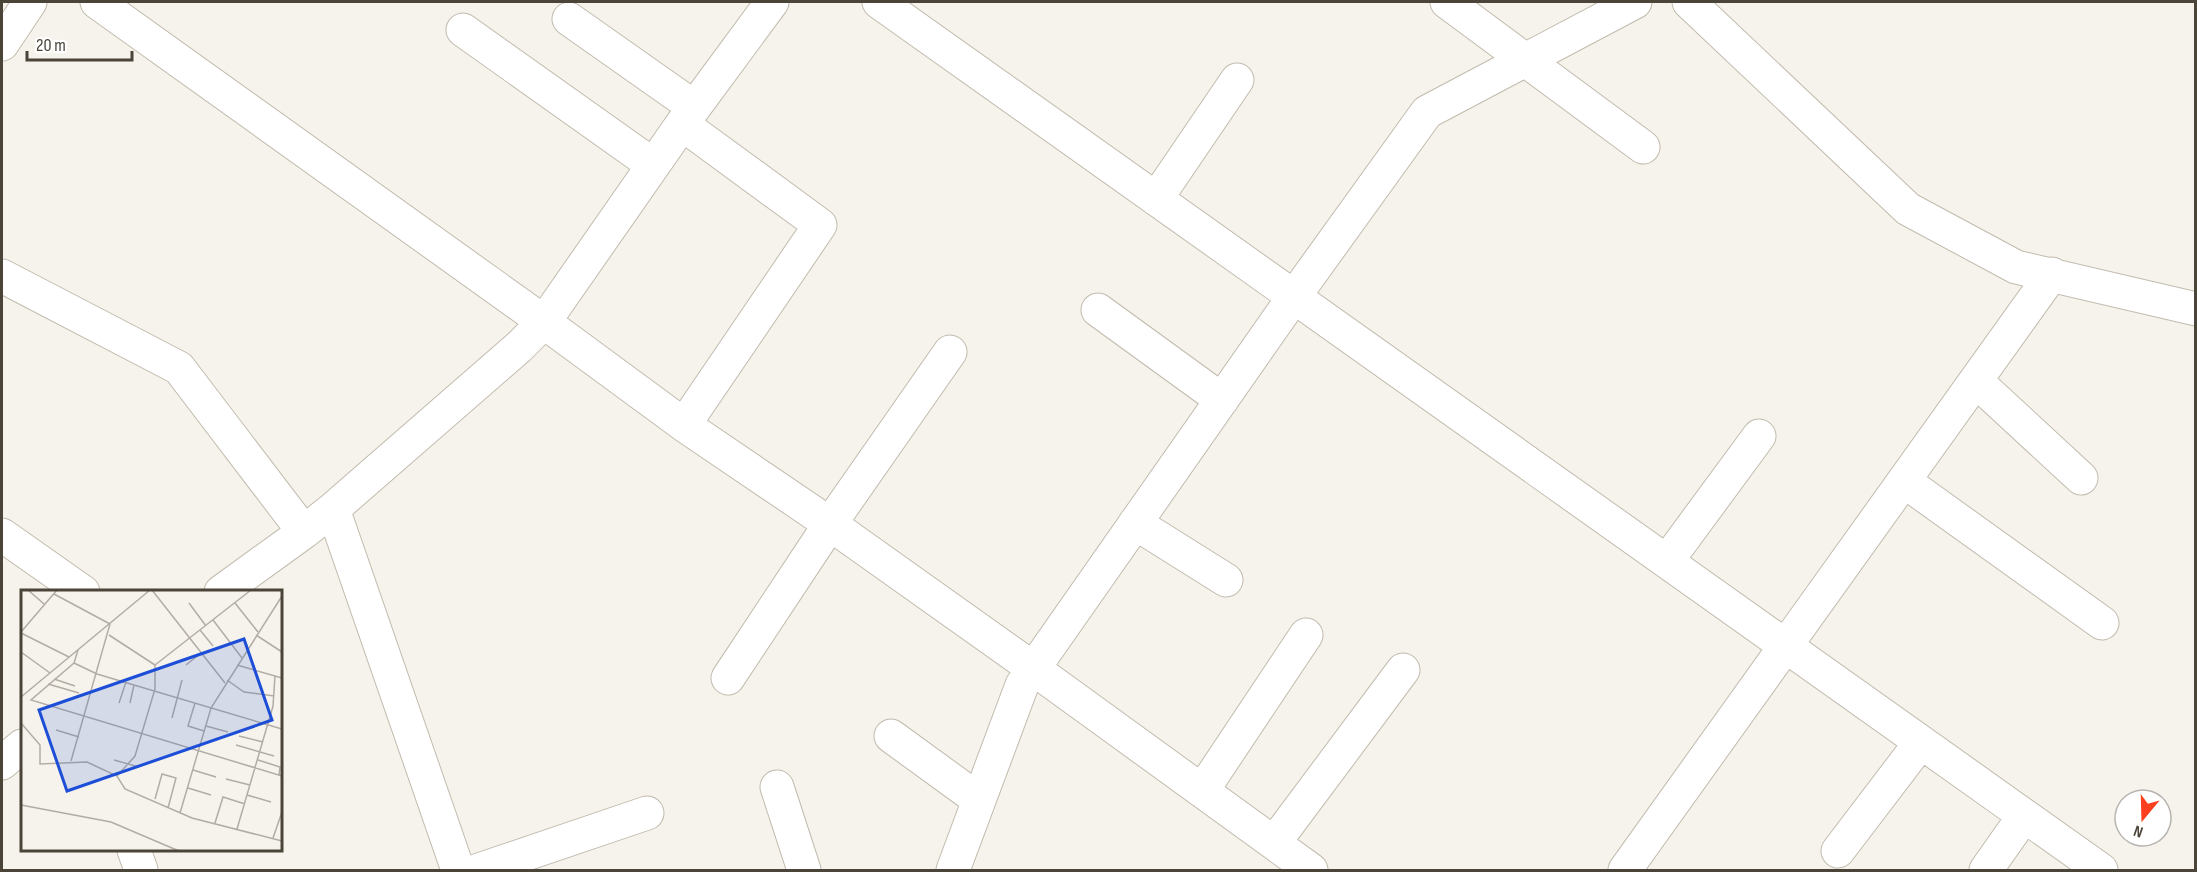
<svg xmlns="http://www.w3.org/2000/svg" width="2197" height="872" viewBox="0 0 2197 872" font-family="'Sofia Sans Condensed',sans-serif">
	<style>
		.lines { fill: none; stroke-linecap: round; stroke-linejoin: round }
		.street-casing { stroke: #c2bbae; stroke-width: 35 }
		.street { stroke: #fff; stroke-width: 33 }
		.inset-road { fill: none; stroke: #b2ada4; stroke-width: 1.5 }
		.view { fill: #1d4ed8; fill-opacity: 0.15; stroke: #1d4ed8; stroke-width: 3 }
		.inset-edge { fill: none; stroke: #4b4439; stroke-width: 3 }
	</style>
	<rect width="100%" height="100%" fill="#f6f3ec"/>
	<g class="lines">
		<g class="street-casing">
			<path id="street" d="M97,2L544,322L684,425L830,524L1034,669L1311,870
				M879,2L2101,870
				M1447,2L1643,147
				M1689,2L1908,209L2016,267L2196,309
				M569,19L694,107
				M463,30L653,165
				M2,44L30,2
				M682,124L820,225L684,425
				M1156,199L1237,80
				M2,276L179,368L304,532
				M1098,310L1222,400
				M1976,381L2081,478
				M1904,481L2102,623
				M333,509L458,870
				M1135,523L1226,580
				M2,535L83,592
				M1667,561L1759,436
				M221,592L304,532L333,509L519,347L544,322L682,124L772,2
				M728,678L830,524L950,352
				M891,736L979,800
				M2,763L22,746
				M777,787L804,870
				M1202,791L1306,635
				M1274,843L1403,670
				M134,850L141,870
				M1838,851L1921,742
				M479,870L647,813
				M953,870L1022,685L1293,298L1427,112L1635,2
				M1625,870L2052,274
				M1986,870L2024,816"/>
		</g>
		<use href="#street" class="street"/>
	</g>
	<g transform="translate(21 590)">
		<rect width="261" height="261" fill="#f6f3ec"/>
		<path class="inset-road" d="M7,0L23,14M131,0L204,93M33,4L89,34L50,171M168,13L185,36M214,13L237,42M192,30L221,68M179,40L192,56M0,42L36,0M0,43L48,67M88,45L134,75M235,45L261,62M57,60L53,73L76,84L261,139M0,62L29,83M53,73L10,110L261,186M165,75L180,63M216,75L261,88M33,89L54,96M206,90L223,102L253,106M27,94L58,103M0,107L129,0M98,113L105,92M109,113L113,95M174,113L167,136L183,141M151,128L161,90M0,133L19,155V174L66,172L96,186L104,199L171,228L261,251M185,136L207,142M35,140L58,147M218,146L242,152M215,155L253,166M93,170L118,177M237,170L259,177L258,185M172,180L195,187M96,186L114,166L134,99V75L230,0M205,189L229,195M167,198L190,205M226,205L250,212M134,209L141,184L155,188L147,218M0,215L90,232L158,261M159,223L190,118L261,6M194,233L202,207L224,214M216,239L252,116L254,86M252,248L261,222"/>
		<path class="view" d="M223,49L251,130L46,201L18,120Z"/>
		<rect width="261" height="261" class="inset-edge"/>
	</g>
	<rect width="2197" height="872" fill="none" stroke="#4b4439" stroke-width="6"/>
	<g transform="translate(2143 818) rotate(199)"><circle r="28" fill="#ffffff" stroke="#b7b4b0" stroke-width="1.5"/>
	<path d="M0-4.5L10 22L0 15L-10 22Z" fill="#fc3f1d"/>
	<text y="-9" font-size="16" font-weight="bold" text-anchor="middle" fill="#4b4439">N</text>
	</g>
	<path d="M27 51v9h105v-9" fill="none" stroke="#4b4439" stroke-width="3"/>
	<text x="36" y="51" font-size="18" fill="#4b4439" stroke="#ffffff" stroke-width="4.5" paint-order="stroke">20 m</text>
</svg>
